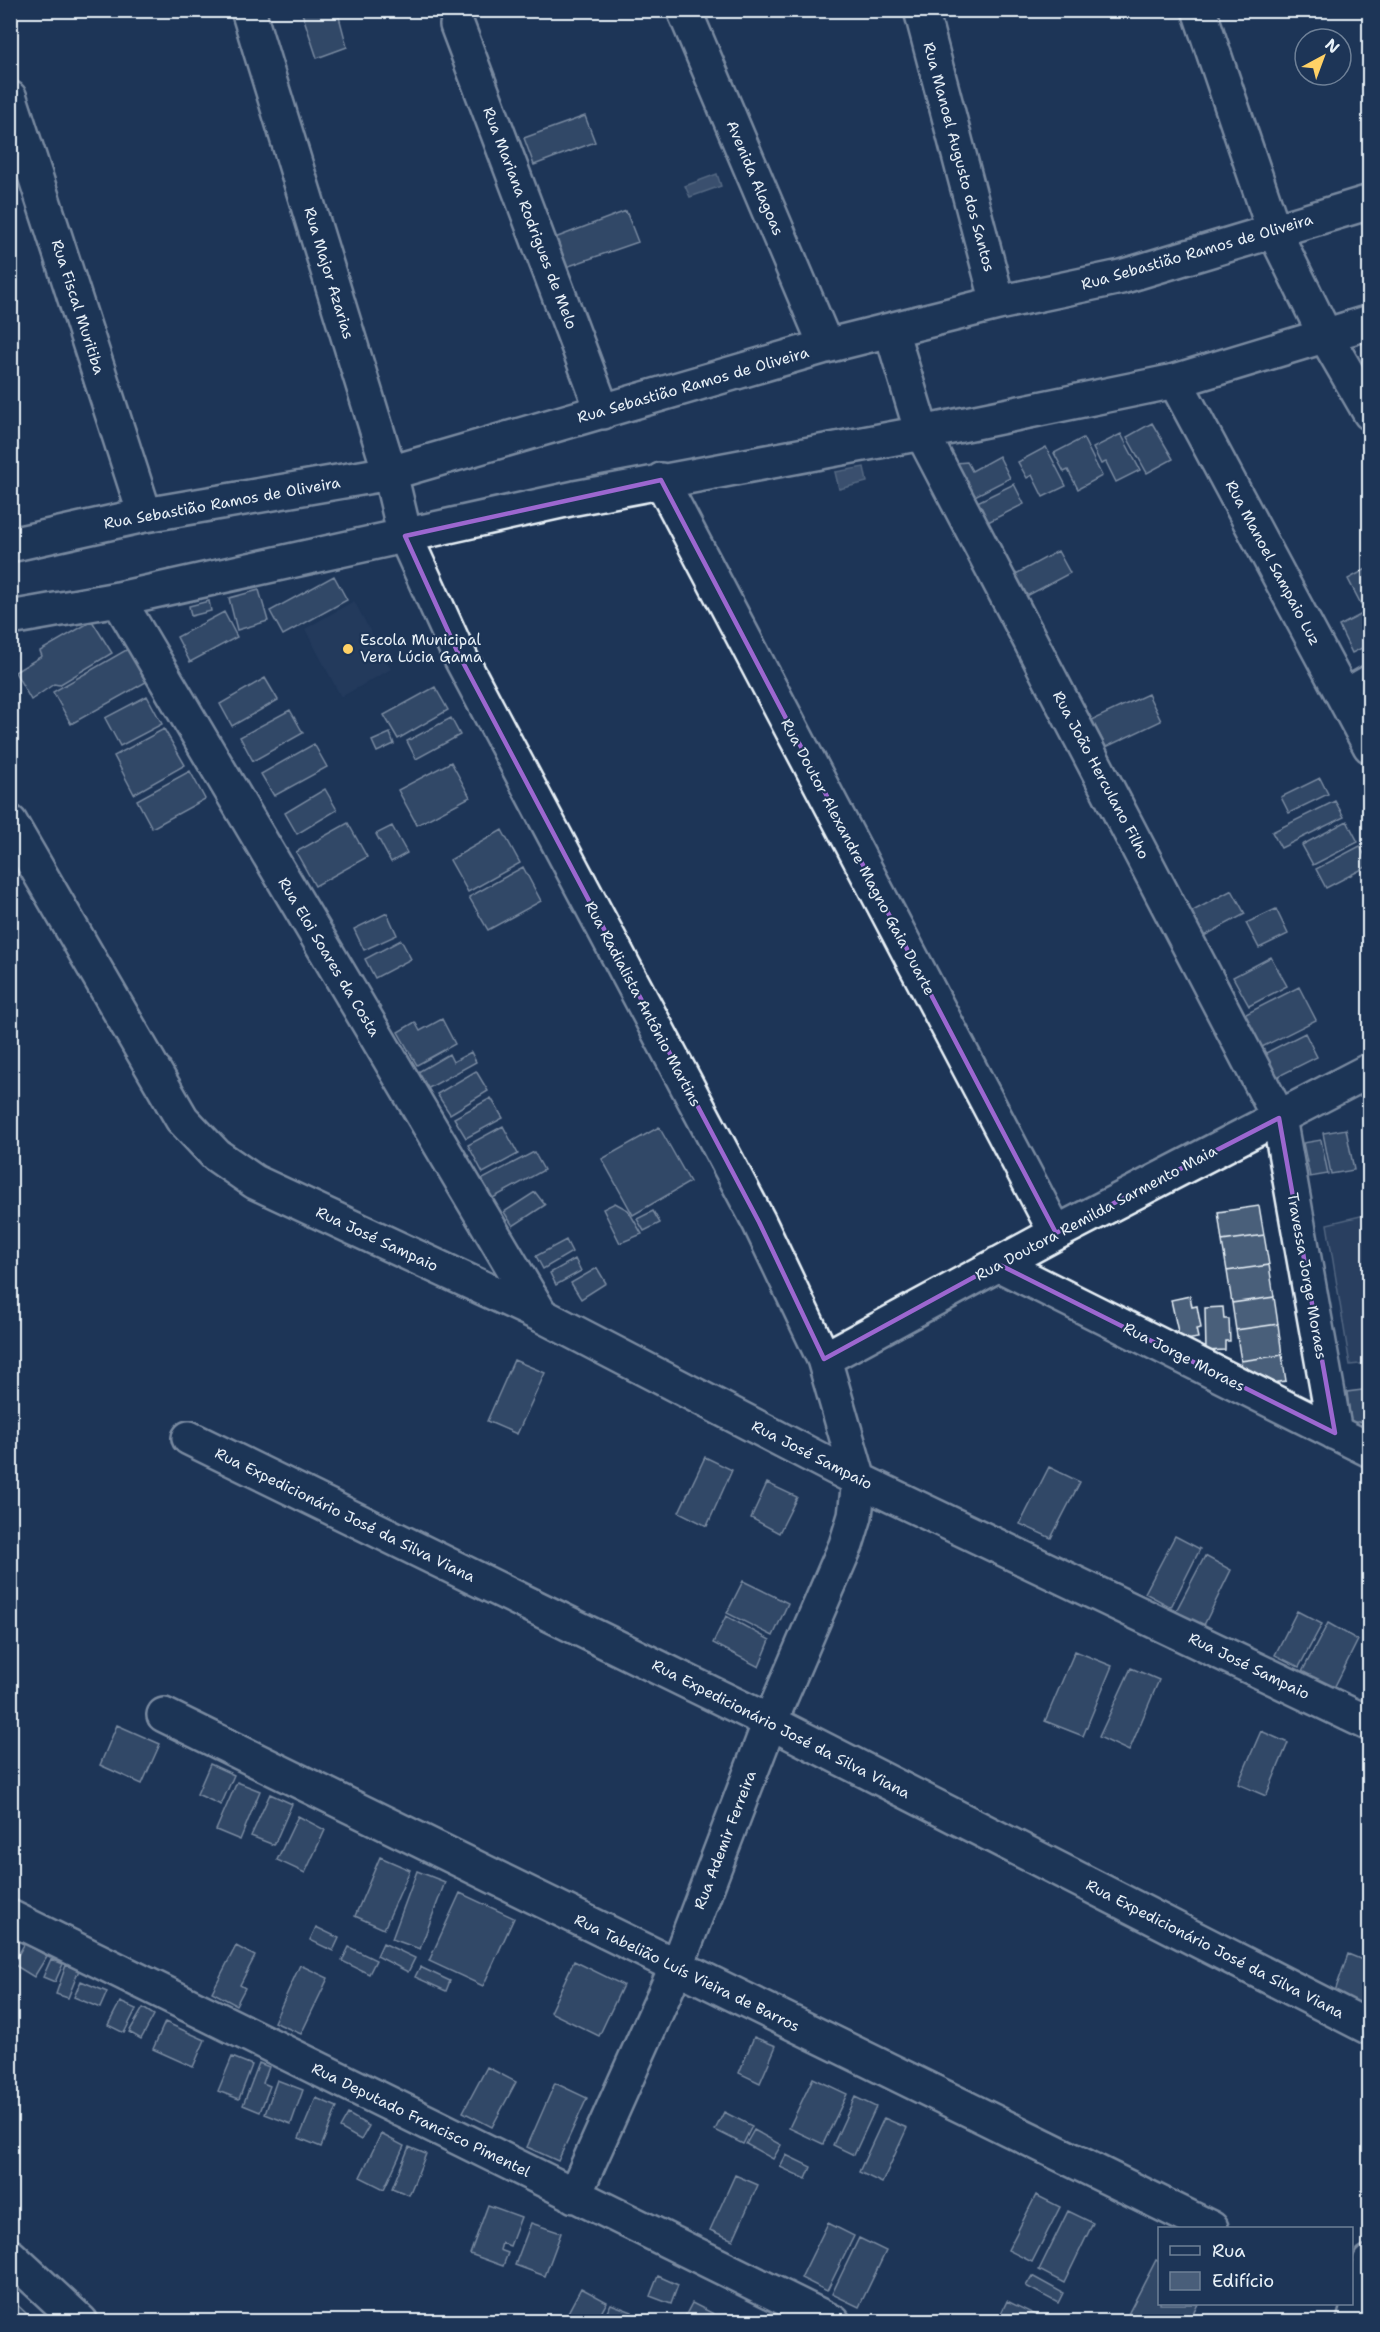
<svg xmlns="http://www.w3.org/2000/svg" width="1380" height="2332" viewBox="0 0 1380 2332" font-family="'Shantell Sans',sans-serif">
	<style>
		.built { fill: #2a4162 }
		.green { fill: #374d6c; stroke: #909fb2; stroke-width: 1.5 }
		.water { fill: #5d7089; stroke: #95a4b5; stroke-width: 1.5 }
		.building { fill: #495e7a; stroke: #e8f1f8; stroke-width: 1.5 }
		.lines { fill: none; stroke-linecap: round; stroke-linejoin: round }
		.minor-casing { stroke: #e8f1f8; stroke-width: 38 }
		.minor { stroke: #1d3557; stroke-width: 33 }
		.marked { fill: none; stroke: #9c67d0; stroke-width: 4.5; stroke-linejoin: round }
		.poi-dot { fill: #ffd166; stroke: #1d3557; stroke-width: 2 }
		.labels { text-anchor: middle; stroke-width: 4.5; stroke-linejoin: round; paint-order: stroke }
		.street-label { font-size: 15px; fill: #e8f1f8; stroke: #1d3557 }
		.poi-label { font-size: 15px; fill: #e8f1f8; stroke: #1d3557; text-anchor: start }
	</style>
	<rect width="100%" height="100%" fill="#1d3557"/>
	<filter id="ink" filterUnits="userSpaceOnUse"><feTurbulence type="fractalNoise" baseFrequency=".0167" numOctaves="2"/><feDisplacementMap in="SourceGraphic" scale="12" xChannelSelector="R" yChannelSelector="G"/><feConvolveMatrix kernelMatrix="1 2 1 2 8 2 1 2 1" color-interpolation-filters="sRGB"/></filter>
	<g filter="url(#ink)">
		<path class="built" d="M354,601L391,669L341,697L305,629Z"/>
		<path class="green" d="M1369,1214V1363L1350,1365L1327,1224Z"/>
		<path class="water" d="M717,174L721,186L690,197L685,186Z
			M864,467L867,482L839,489L835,472Z"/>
		<path class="building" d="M301,10H344L338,13L347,47L317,58Z
			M585,116L595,142L534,165L524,138Z
			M626,211L638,242L566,267L555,238Z
			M1152,423L1173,459L1147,473L1127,437Z
			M1121,434L1140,470L1116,482L1106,462L1101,464L1093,448Z
			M1083,438L1102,476L1078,489L1068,470L1064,472L1054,453Z
			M1046,447L1066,486L1043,497L1032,475L1027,478L1018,462Z
			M999,456L1010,478L963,502L944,464L967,462L972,471Z
			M1014,484L1024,504L978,527L967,507Z
			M1058,551L1070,573L1023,598L1012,576Z
			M1370,567V600L1361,604L1348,579Z
			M334,576L347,600L283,635L270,611Z
			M259,590L268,621L237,630L229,598Z
			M209,601L211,611L191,616L189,606Z
			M1370,610V644L1352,653L1339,626Z
			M224,612L237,637L190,662L177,637Z
			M92,621L112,653L59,685L54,684L31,700L15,672L42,656L40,651Z
			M128,649L146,682L71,724L53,692Z
			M265,678L278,700L232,726L220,704Z
			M435,687L448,710L398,739L384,715Z
			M1148,694L1161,721L1106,747L1092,720Z
			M147,696L162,724L120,746L105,718Z
			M290,710L303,733L253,761L240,737Z
			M451,718L460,735L416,759L407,741Z
			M164,729L185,765L134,794L114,756Z
			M390,733L394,744L377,752L372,741Z
			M314,744L327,767L274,796L261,774Z
			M451,762L470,797L417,825L398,790Z
			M190,771L205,799L152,828L137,800Z
			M1320,778L1328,794L1289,813L1281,797Z
			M325,789L337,810L297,834L285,813Z
			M1335,801L1344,817L1281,848L1272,832Z
			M1347,821L1358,842L1313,865L1302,845Z
			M348,823L367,857L315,886L296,852Z
			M392,826L407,853L391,862L376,834Z
			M502,830L520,863L468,892L450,860Z
			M1360,846L1370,865L1326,888L1316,869Z
			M523,867L541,901L488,930L469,897Z
			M1232,890L1245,914L1202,937L1189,913Z
			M1276,909L1288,934L1259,948L1246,923Z
			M387,913L397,935L364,950L354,929Z
			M401,940L411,959L375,978L365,959Z
			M1271,957L1287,986L1249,1006L1233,977Z
			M1299,987L1316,1020L1256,1050L1240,1017Z
			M442,1019L455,1044L417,1065L398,1032L415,1022L420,1031Z
			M1305,1033L1317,1057L1271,1080L1260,1056Z
			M471,1052L476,1062L427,1089L418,1072L449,1054L453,1062Z
			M476,1071L488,1091L450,1114L437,1094Z
			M491,1098L503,1118L466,1138L454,1118Z
			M503,1126L518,1154L483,1173L468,1145Z
			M659,1127L690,1182L633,1215L602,1159Z
			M1346,1129L1354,1170L1331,1174L1323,1133Z
			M1321,1140L1328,1174L1310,1177L1303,1143Z
			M534,1152L544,1170L491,1199L481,1180Z
			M535,1192L545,1205L513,1226L504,1212Z
			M615,1203L628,1210L642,1234L620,1243L603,1209Z
			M1259,1206L1264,1235L1222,1241L1218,1212Z
			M653,1211L660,1223L644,1231L637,1219Z
			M1264,1235L1269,1265L1227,1271L1222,1241Z
			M566,1240L572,1252L543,1269L536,1256Z
			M575,1259L581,1271L556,1285L550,1273Z
			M1269,1265L1274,1297L1232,1303L1227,1271Z
			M597,1268L606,1283L581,1299L571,1283Z
			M1190,1296L1192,1307L1197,1306L1201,1328L1196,1329L1198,1338L1180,1341L1171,1300Z
			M1274,1297L1278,1324L1236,1330L1232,1303Z
			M1223,1307L1224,1319H1229L1230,1341H1225V1350L1206,1351L1205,1308Z
			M1278,1324L1282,1355L1241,1361L1236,1330Z
			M1282,1355L1286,1381L1245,1387L1241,1361Z
			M514,1360L545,1373L517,1434L487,1421Z
			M1370,1389V1420L1351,1423L1347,1392Z
			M705,1457L732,1470L707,1526L679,1512Z
			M1049,1467L1080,1482L1051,1538L1020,1524Z
			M767,1483L797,1497L779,1533L751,1518Z
			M1175,1536L1200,1549L1171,1607L1145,1593Z
			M1205,1556L1231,1570L1203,1627L1175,1613Z
			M743,1581L788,1603L773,1636L727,1613Z
			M1297,1611L1322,1624L1299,1667L1275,1655Z
			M726,1616L770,1640L759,1667L713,1643Z
			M1328,1623L1358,1640L1334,1688L1302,1672Z
			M1075,1651L1112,1666L1083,1736L1045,1721Z
			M1131,1668L1159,1680L1129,1751L1099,1737Z
			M117,1725L160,1744L142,1784L100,1765Z
			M1261,1731L1288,1743L1266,1796L1238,1784Z
			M210,1764L234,1775L221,1805L197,1794Z
			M237,1782L260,1791L240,1840L216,1830Z
			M270,1794L292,1804L274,1845L251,1836Z
			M298,1816L325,1830L305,1873L277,1860Z
			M380,1857L410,1870L384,1929L355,1916Z
			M417,1871L445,1882L420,1949L392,1939Z
			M460,1893L514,1918L483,1986L429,1961Z
			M316,1927L339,1938L333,1951L310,1940Z
			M25,1943L47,1956L34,1977L13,1964Z
			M383,1943L415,1958L408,1972L377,1956Z
			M236,1946L255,1956L240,1985L245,1988L236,2005L212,1992Z
			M349,1947L376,1960L369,1974L342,1961Z
			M1348,1954L1370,1963V2014L1333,1997Z
			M51,1959L63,1964L55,1982L43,1977Z
			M574,1961L623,1985L599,2036L550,2012Z
			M66,1965L79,1970L68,1998L56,1994Z
			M300,1965L328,1978L301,2034L274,2022Z
			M420,1967L450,1981L446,1991L415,1977Z
			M81,1981L107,1992L100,2008L74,1997Z
			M120,2002L136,2009L124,2033L108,2025Z
			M143,2008L154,2015L141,2039L129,2032Z
			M165,2022L205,2040L193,2067L153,2049Z
			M754,2037L776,2046L760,2083L739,2073Z
			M232,2057L252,2065L239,2099L218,2091Z
			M259,2063L269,2067L263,2083L270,2086L260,2112L243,2105Z
			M487,2067L516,2082L492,2127L463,2112Z
			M813,2078L847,2094L823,2144L789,2128Z
			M277,2080L303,2090L291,2124L265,2114Z
			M555,2083L587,2098L558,2161L527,2147Z
			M855,2097L876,2107L854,2155L833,2145Z
			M316,2098L337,2107L321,2147L299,2138Z
			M724,2112L752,2126L743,2144L715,2130Z
			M348,2114L369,2126L361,2140L340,2128Z
			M884,2118L907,2128L882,2183L859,2172Z
			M754,2130L781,2145L773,2159L746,2144Z
			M381,2134L404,2146L384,2189L360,2177Z
			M409,2147L426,2154L409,2195L392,2188Z
			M786,2155L811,2167L806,2179L780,2167Z
			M735,2175L758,2185L733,2240L710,2230Z
			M1036,2195L1060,2207L1032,2262L1008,2250Z
			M488,2205L521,2217L510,2246L502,2243L500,2250L508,2253L503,2266L470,2254Z
			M1068,2211L1093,2223L1064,2283L1039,2270Z
			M531,2223L561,2233L545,2276L515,2265Z
			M828,2223L854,2236L827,2291L801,2278Z
			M859,2238L886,2251L859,2307L832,2294Z
			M1156,2260L1160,2262V2304H1198L1189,2322H1124Z
			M658,2276L678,2285L671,2304L650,2296Z
			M1032,2276L1063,2293L1058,2303L1026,2286Z
			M581,2288L607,2302L596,2322H572L565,2318Z
			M10,2298L27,2314L19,2322H10Z
			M1007,2301L1040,2317L1037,2322H997Z
			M692,2303L716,2315L713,2322H682Z
			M611,2304L632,2312L628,2322H602Z"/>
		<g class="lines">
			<g class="minor-casing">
				<path id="minor" d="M248,10L390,473L405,536L458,653L759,1222L824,1359L859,1480L855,1516L846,1545L770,1722L676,1968L574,2196
					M684,10L826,346
					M921,10L998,303
					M1199,10L1274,231L1325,335L1370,413
					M457,25L603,412
					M10,98L145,515
					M891,330L922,433L1279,1118L1335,1433
					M1175,381L1370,746
					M661,480L1056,1233
					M10,545L145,515L390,473L826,346L998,303L1121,277L1370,202
					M118,599L541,1315
					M10,618L118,599L575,498L922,433L1175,381L1370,322
					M1344,697L1370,682
					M10,822L182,1119L216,1155L255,1182L541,1315L859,1480L1370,1724
					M998,1264L1370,1450
					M824,1359L1056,1233L1370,1070
					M189,1438L770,1722L1370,2028
					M164,1715L1211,2228
					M10,1917L833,2322
					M10,2256L81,2322
					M1354,2322L1370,2262"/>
			</g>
			<use href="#minor" class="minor"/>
		</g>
	</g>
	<path d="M0 0H1380V2332H0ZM661,480L1056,1233L1279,1118L1335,1433L998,1264L824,1359L759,1222L458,653L405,536Z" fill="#1d3557" fill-opacity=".55" fill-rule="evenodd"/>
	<path class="marked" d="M661,480L1056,1233L1279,1118L1335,1433L998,1264L824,1359L759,1222L458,653L405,536Z"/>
	<circle class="poi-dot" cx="348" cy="649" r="6"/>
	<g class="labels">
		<g class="street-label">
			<text transform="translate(959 157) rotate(75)" y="5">Rua Manoel Augusto dos Santos</text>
			<text transform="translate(755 178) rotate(67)" y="5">Avenida Alagoas</text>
			<text transform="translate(530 218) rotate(69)" y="5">Rua Mariana Rodrigues de Melo</text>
			<text transform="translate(1197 252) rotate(-16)" y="5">Rua Sebastião Ramos de Oliveira</text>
			<text transform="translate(329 273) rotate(73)" y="5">Rua Major Azarias</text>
			<text transform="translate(78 307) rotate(72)" y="5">Rua Fiscal Muritiba</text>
			<text transform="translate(693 385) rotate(-16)" y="5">Rua Sebastião Ramos de Oliveira</text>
			<text transform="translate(222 503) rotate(-10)" y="5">Rua Sebastião Ramos de Oliveira</text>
			<text transform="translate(1273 563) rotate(62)" y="5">Rua Manoel Sampaio Luz</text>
			<text transform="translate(1101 775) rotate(62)" y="5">Rua João Herculano Filho</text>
			<text transform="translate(858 857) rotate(62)" y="5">Rua Doutor Alexandre Magno Gaia Duarte</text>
			<text transform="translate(329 957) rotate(59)" y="5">Rua Eloi Soares da Costa</text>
			<text transform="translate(643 1004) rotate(62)" y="5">Rua Radialista Antônio Martins</text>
			<text transform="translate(1096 1213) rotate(-28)" y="5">Rua Doutora Remilda Sarmento Maia</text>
			<text transform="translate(377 1239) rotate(25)" y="5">Rua José Sampaio</text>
			<text transform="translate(1307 1276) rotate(80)" y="5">Travessa Jorge Moraes</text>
			<text transform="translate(1184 1357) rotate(27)" y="5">Rua Jorge Moraes</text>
			<text transform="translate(812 1455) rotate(27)" y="5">Rua José Sampaio</text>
			<text transform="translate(345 1515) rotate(26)" y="5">Rua Expedicionário José da Silva Viana</text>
			<text transform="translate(1249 1666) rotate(26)" y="5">Rua José Sampaio</text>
			<text transform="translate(781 1729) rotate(27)" y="5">Rua Expedicionário José da Silva Viana</text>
			<text transform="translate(725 1840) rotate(-69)" y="5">Rua Ademir Ferreira</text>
			<text transform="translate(1215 1949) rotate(27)" y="5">Rua Expedicionário José da Silva Viana</text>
			<text transform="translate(687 1973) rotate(26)" y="5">Rua Tabelião Luís Vieira de Barros</text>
			<text transform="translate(421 2120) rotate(26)" y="5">Rua Deputado Francisco Pimentel</text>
		</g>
		<g class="poi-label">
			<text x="360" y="645">Escola Municipal<tspan x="360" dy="17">Vera Lúcia Gama</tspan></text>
		</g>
	</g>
	<rect width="1380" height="2332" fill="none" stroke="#1d3557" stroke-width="36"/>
	<rect x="18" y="18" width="1344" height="2296" fill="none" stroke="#e8f1f8" stroke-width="2" filter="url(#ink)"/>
	<rect x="1158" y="2227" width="195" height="78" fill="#1d3557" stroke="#6e8097" stroke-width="1.5"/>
	<rect x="1170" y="2246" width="30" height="9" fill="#1d3557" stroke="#6e8097" stroke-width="1.5"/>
	<text x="1212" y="2257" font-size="18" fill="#e8f1f8">Rua</text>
	<rect x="1170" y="2272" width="30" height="18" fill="#495e7a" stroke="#6e8097" stroke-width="1.5"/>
	<text x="1212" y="2287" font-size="18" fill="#e8f1f8">Edifício</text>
	<g transform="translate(1323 57) rotate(41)"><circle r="28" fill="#1d3557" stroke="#6e8097" stroke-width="1.5"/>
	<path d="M0-4.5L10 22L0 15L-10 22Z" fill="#ffd166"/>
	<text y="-9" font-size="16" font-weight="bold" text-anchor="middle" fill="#e8f1f8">N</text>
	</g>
</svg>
